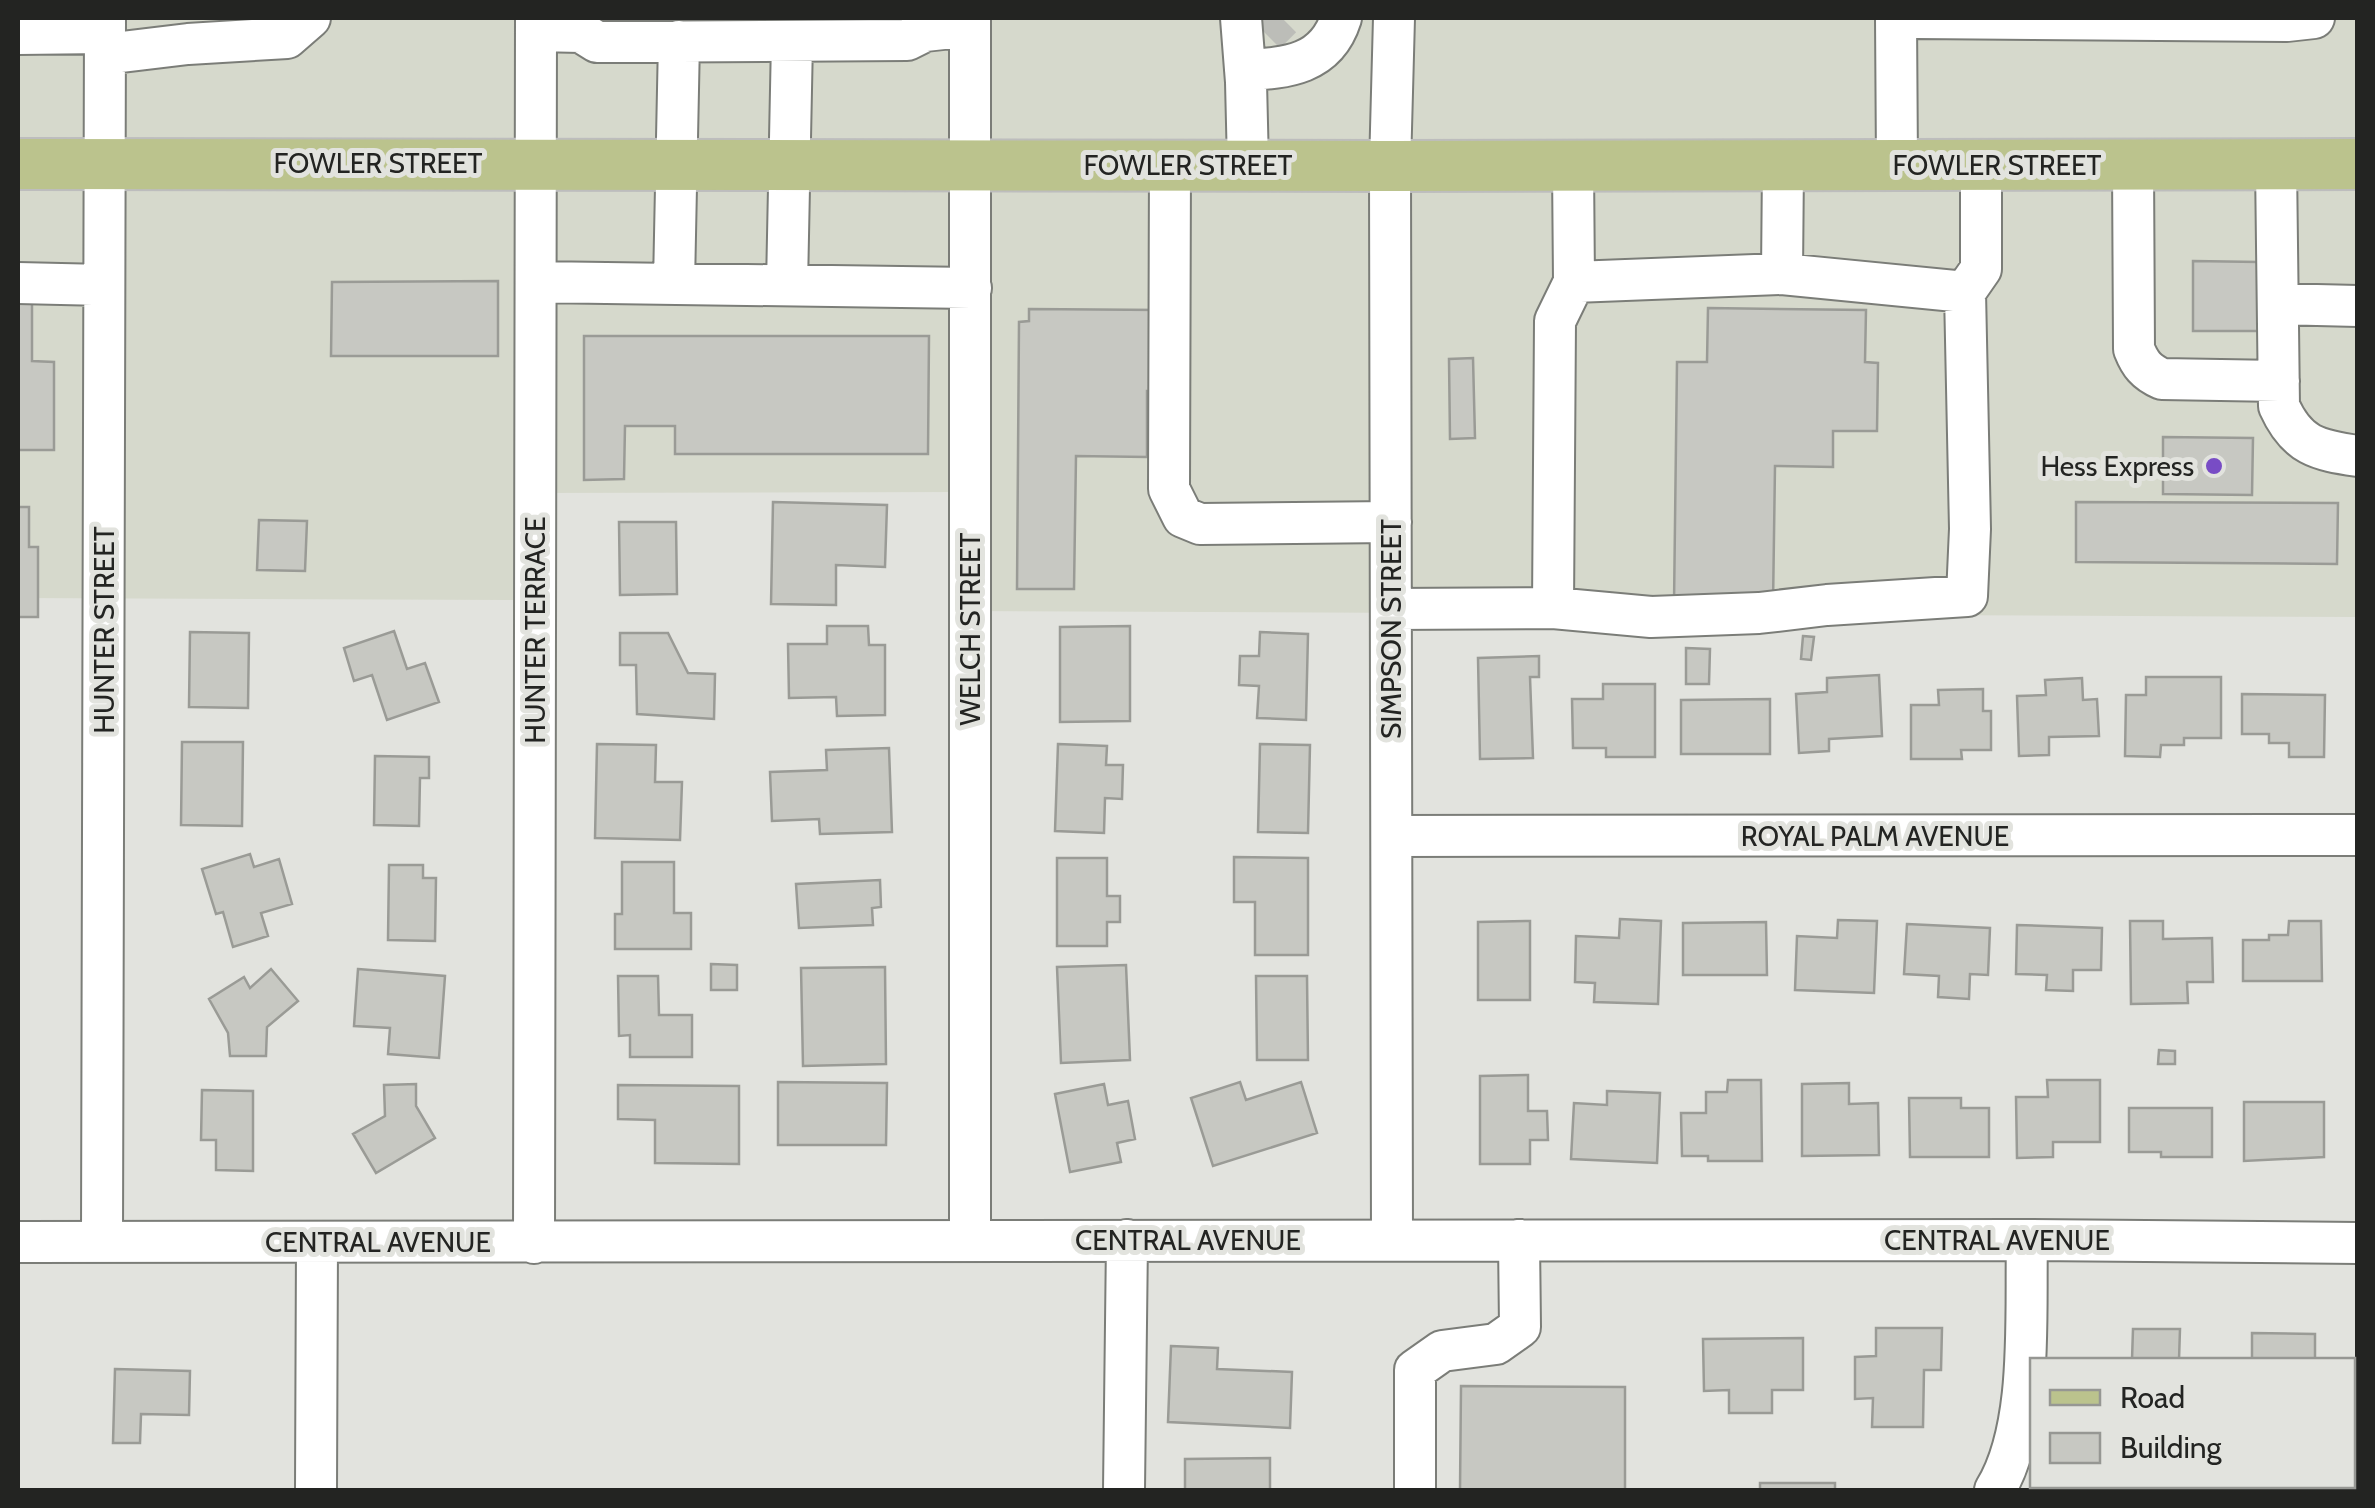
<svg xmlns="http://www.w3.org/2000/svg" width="2375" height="1508" viewBox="0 0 2375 1508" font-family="Cabin,sans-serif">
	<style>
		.built { fill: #d6d9cc }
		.building { fill: #c7c8c2; stroke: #9a9b96; stroke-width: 2.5 }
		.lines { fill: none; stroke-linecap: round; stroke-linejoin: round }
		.minor-tunnel { stroke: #bcbdb8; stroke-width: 40; stroke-dasharray: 40 20; stroke-linecap: butt }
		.minor-casing { stroke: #7b7d78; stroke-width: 44 }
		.major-casing { stroke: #bdbdbd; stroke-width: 54 }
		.minor { stroke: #fff; stroke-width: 40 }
		.major { stroke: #bbc38d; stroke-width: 50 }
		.poi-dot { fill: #784cc5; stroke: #e2e3de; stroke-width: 4 }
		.labels { text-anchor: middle; stroke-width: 10; stroke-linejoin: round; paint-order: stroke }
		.street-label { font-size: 28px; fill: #232422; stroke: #e2e3de }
		.poi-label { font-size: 28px; fill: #232422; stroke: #e2e3de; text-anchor: end }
	</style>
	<rect width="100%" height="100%" fill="#e2e3de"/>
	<path class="built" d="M18,18H2357V145H18Z
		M18,182H2357V617L960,611V492L527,493L525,600L18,598Z"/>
	<path class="building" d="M2193,261L2259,262V331H2193Z
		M498,281V356H331L332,282Z
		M18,296H32V361L54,362V450H18Z
		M1708,308L1866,310L1865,362L1878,363L1877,431H1833V467L1775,466L1773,605L1674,604L1677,362H1707Z
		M1029,309L1161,310V391H1147V457L1076,456L1074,589H1017L1019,322L1029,321Z
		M584,336H929L928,454H675V426H625L624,479L584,480Z
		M1473,358L1475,438L1450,439L1449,359Z
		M2163,437L2253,438L2252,495L2163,494Z
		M773,502L887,505L885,567L836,565V605L771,604Z
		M2076,502L2338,503L2337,564L2076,562Z
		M18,507H29V547H38V617H18Z
		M259,520L307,521L305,571L257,570Z
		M619,522H676L677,594L620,595Z
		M827,626H868L869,645H885V715L837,716L836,697L789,698L788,644H827Z
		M1130,626V721L1060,722V627Z
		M394,631L407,669L425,663L439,702L387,720L372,675L354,681L344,648Z
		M190,632L249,633L248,708L189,707Z
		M1260,632L1308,634L1306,720L1257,718L1259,686L1239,685L1240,656H1259Z
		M620,633H668L688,673L715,674L714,719L637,714L636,665H620Z
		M1803,636L1814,637L1811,660L1801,659Z
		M1686,648L1710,649L1709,684H1686Z
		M1539,656V677H1530L1533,758L1480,759L1478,658Z
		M1879,675L1882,736L1829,739V751L1799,753L1796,694L1827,692V678Z
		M2146,677H2221V738H2184V745H2161L2160,757L2125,756L2126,695H2146Z
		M2082,678L2083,700L2097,699L2099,736L2049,737V755L2019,756L2017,696L2046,695L2045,680Z
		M1603,684H1655V757H1606V748H1573L1572,699H1603Z
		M1983,689V711H1991V750H1961L1962,759H1911V705H1939L1938,690Z
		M2242,694L2325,695L2324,757H2289V743H2269V734H2242Z
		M1770,699V754H1681V700Z
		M182,742H243L242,826L181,825Z
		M597,744L656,745L655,782H682L680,840L595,838Z
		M1058,744L1107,746L1106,765H1123L1122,799L1105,798L1104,833L1055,831Z
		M1260,744L1310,745L1308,833L1258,832Z
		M889,748L892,832L820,834L819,819L772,821L770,772L827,770L826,750Z
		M375,756L429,757V778H420L419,826L374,825Z
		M250,854L254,867L279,859L292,904L261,913L268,936L233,947L223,912L216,914L202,869Z
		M1234,857L1308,858V955H1255V902H1234Z
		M1057,858H1107V896H1120V922H1107V946H1057Z
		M622,862H674V913H691V949H615V914H622Z
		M389,865H423V878H436L435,941L388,940Z
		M880,880L881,907L872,908L873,925L799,928L796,884Z
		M1620,919L1661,921L1658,1004L1594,1002L1595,983L1575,982L1576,936L1619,938Z
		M1838,920L1877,921L1874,993L1795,990L1797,936L1837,938Z
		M1530,921V1000H1478V922Z
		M2130,921H2163V939L2212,938L2213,982H2187L2188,1003L2131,1004Z
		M2289,921H2321L2322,981H2243V940H2269V935H2288Z
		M1766,922L1767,975H1683V923Z
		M1907,924L1990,928L1988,975L1970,974L1969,999L1938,997L1939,976L1904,974Z
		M2017,925L2102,928L2101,970H2073V991L2046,990L2047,975L2016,974Z
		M711,964L737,965V990H711Z
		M1126,965L1130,1060L1061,1063L1057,967Z
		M885,967L886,1064L803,1066L801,968Z
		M271,969L298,1001L267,1027L266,1056H230L228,1033L209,999L244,977L250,988Z
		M358,969L445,976L439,1058L388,1054L390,1028L354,1026Z
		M618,976H658L659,1015H692V1057H630V1035L619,1036Z
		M1256,976H1307L1308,1060H1257Z
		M2159,1050L2175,1051V1064H2158Z
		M1528,1075V1111H1547L1548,1140H1530V1164H1480V1076Z
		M1728,1080H1761L1762,1161H1708V1156H1682L1681,1113H1706V1092H1727Z
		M2047,1080H2100V1142H2053V1157L2017,1158L2016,1097H2048Z
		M778,1082L887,1083L886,1145H778Z
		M1240,1082L1246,1100L1301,1082L1317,1133L1213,1166L1191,1098Z
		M1849,1083V1104L1878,1103L1879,1155L1802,1156V1084Z
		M416,1084V1106L435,1138L376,1173L353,1134L385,1116L384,1085Z
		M1104,1084L1108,1105L1128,1101L1135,1139L1117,1143L1121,1162L1070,1172L1055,1094Z
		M618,1085L739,1086V1164L655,1163V1120L618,1119Z
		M202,1090L253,1091V1171L216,1170V1140H201Z
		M1607,1091L1660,1093L1657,1163L1571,1159L1574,1103L1607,1105Z
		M1909,1098H1961V1108H1989V1157H1910Z
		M2244,1102H2324V1157L2244,1161Z
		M2129,1108H2212V1157H2161V1152H2129Z
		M1876,1328H1942L1941,1370H1924L1923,1427H1872L1873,1398L1855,1399V1357L1876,1356Z
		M2133,1329H2180L2179,1360H2132Z
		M2252,1333L2315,1334V1360H2252Z
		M1803,1338V1390H1772V1413H1729V1390L1704,1391L1703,1339Z
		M1171,1346L1218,1348L1217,1369L1292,1372L1290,1428L1168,1422Z
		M115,1369L190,1371L189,1415L141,1414L140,1443H113Z
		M1461,1386L1625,1387V1490H1460Z
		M1270,1458V1490H1185V1459Z
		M1760,1483H1835V1490H1760Z
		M2134,1486H2181L2180,1490H2134Z
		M2295,1486H2348V1490H2295Z"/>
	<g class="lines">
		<path class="minor-tunnel" d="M1266,34L1282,18"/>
		<g class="minor-casing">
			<path id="minor" d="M1241,18L1246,82L1248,165
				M1896,18L1897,165
				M1917,18L2287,21L2314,18
				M536,31L581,32L597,42L907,40L925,31L970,26
				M18,34L105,33
				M105,54L188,44L287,38L310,18
				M1245,70C1287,68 1326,65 1341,18
				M1170,164L1169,489L1183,517L1200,524L1391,522
				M2133,164L2134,349C2140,364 2146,372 2162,379L2279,381
				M2276,164L2279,406C2297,446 2317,450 2358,456
				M1782,274L1783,165
				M536,282L971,288
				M1574,282L1782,274L1965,292L1981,269V165
				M18,283L104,285
				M674,284L679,41
				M787,285L792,41
				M2278,304L2358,306
				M1553,608L1651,617L1759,613L1827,605L1967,596L1970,529L1965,292
				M1391,609L1553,608L1555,321L1574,282L1573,166
				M1392,836L2358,835
				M1392,1240L1390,166L1394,18
				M970,1241V18
				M18,1242L2027,1240L2358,1243
				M102,1242L105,18
				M534,1243L536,18
				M316,1490L317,1242
				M1124,1490L1127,1240
				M1415,1490V1370L1442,1351L1496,1344L1520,1327L1519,1240
				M1995,1490C2034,1426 2025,1315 2027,1240"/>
		</g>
		<g class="major-casing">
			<path id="major" d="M18,164L1390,166L2358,164"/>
		</g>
		<use href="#minor" class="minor"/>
		<use href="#major" class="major"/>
	</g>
	<circle class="poi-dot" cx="2214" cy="466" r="10"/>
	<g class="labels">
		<g class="street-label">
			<text x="378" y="173">FOWLER STREET</text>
			<text x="1188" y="175">FOWLER STREET</text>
			<text x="1997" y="175">FOWLER STREET</text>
			<text transform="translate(970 629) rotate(-90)" y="10">WELCH STREET</text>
			<text transform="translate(1391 629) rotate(-90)" y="10">SIMPSON STREET</text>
			<text transform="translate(104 630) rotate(-90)" y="10">HUNTER STREET</text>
			<text transform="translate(535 630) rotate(-90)" y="10">HUNTER TERRACE</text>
			<text x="1875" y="846">ROYAL PALM AVENUE</text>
			<text x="1188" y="1250">CENTRAL AVENUE</text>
			<text x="1997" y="1250">CENTRAL AVENUE</text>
			<text x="378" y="1252">CENTRAL AVENUE</text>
		</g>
		<g class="poi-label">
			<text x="2194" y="476">Hess Express</text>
		</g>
	</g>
	<rect width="2375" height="1508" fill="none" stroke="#232422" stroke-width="40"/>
	<rect x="2030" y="1358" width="325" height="130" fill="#e2e3de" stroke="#969793" stroke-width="2.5"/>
	<rect x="2050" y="1390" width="50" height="15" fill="#bbc38d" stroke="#969793" stroke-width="2.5"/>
	<text x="2120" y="1408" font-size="30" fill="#232422">Road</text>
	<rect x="2050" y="1433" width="50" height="30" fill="#c7c8c2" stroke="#969793" stroke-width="2.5"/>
	<text x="2120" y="1458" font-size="30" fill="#232422">Building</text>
</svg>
